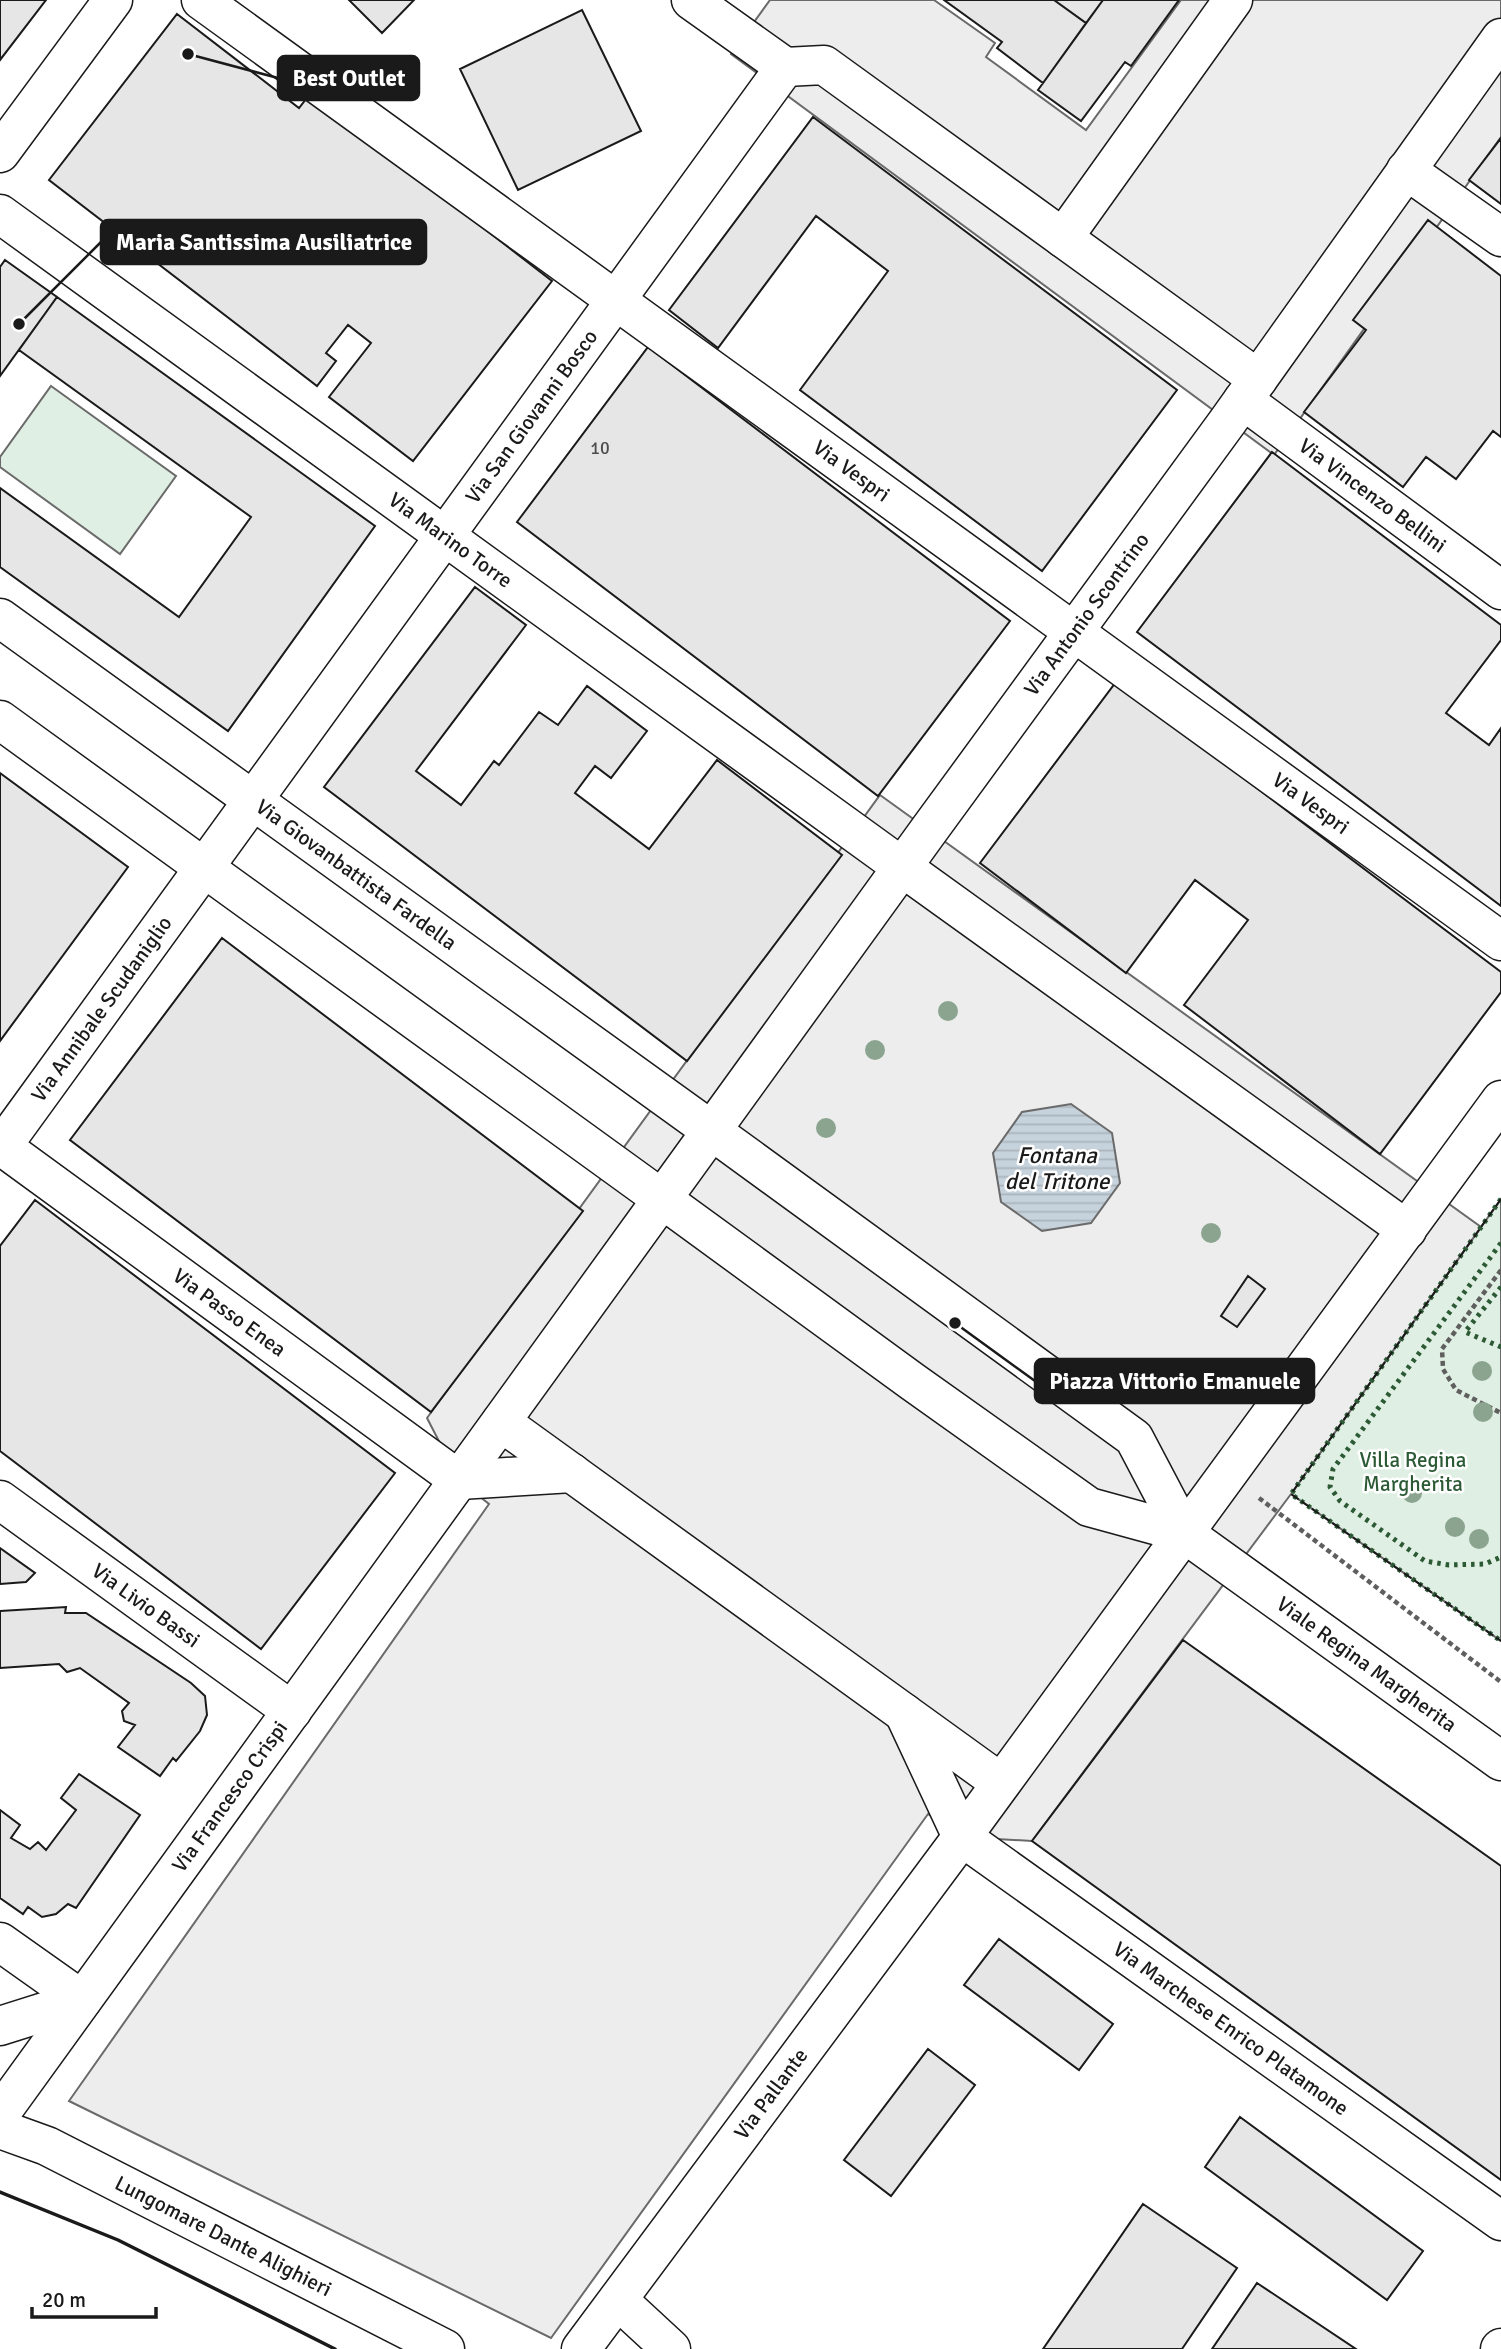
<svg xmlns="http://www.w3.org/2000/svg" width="1501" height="2349" viewBox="0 0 1501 2349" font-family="Signika,sans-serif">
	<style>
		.park { fill: #e0efe3; stroke: #6a6a6a; stroke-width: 2 }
		.parking { fill: #ededed; stroke: #6a6a6a; stroke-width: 2 }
		.water { fill: url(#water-rules); stroke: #6a6a6a; stroke-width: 2 }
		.building { fill: #e6e6e6; stroke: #1a1a1a; stroke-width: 2 }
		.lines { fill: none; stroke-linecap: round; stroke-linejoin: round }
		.minor-casing { stroke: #1a1a1a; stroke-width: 41 }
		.major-casing { stroke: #1a1a1a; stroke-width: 41 }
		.path { stroke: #5f5f5f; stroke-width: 4.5; stroke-dasharray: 5 3.5; stroke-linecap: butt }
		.minor { stroke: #fff; stroke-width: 38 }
		.major { stroke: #fff; stroke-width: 38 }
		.hedge { stroke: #2b5a34; stroke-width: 5; stroke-dasharray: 3.5 5; stroke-linecap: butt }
		.fence { stroke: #1a1a1a; stroke-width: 2; stroke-dasharray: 9 3.5; stroke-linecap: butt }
		.wall { stroke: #1a1a1a; stroke-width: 3.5 }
		.tree { fill: #8aa48f }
		.labels { text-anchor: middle; stroke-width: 5; stroke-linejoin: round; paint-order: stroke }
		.number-label { font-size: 18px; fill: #4d4d4d }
		.street-label { font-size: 21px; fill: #1a1a1a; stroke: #fff }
		.park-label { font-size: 21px; fill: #2b5a34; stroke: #fff }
		.water-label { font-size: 23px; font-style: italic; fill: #1a1a1a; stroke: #fff }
		.leader { fill: none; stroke: #1a1a1a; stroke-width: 2.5 }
		.callout-dot { fill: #1a1a1a; stroke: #fff; stroke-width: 2.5 }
		.callout { fill: #1a1a1a; stroke: #1a1a1a; stroke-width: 2.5 }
		.callout-label { font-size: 23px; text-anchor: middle; font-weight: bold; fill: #fff }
	</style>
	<defs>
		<pattern id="water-rules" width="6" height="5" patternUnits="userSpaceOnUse" patternTransform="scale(1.75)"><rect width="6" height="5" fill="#c6d2dc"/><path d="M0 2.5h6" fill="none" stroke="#aab4bc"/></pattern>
	</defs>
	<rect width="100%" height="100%" fill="#fff"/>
	<path class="park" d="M51,386L176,476L120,554L0,467V457Z
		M1501,1199V1641L1291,1494Z"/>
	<path class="parking" d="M770,0H934L995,43L986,57L1086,130L1181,0H1501V137L1274,455L731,54Z
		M880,795L1481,1227L1291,1494L1032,1841L962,1837L928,1814L551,2338L69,2101L489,1504L459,1480L427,1418Z"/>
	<path class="water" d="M1071,1104L1112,1133L1120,1183L1091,1223L1042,1231L1001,1202L993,1153L1022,1112Z"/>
	<path class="building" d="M0,0H46L0,60Z
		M349,0H414L382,33Z
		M944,0H1054L1086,23L1043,83L997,48L1002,42Z
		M1054,0H1103L1086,23Z
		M1103,0H1179L1131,66L1125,62L1081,121L1038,90Z
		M582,10L641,131L518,190L460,69Z
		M177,14L299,108L310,94L552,281L413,461L329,397L371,343L348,325L326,353L336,361L317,386L49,180Z
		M813,117L1177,390L1042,571L800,390L888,271L816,216L718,348L669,310Z
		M1501,138V204L1469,180Z
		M1428,220L1501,276V437L1493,431L1456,479L1426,457L1403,487L1304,412L1366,330L1353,320Z
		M5,260L57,297L0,376V267Z
		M57,297L375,526L228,731L0,567V488L179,617L251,517L19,350Z
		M648,347L1010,621L878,796L517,522Z
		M1272,452L1501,625V640L1446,713L1489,745L1501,728V906L1137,632Z
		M475,587L526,625L416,771L461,805L494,761L499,765L539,712L558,725L587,686L647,731L611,778L595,766L575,793L649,849L717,760L842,855L687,1061L324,787Z
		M1116,682L1501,972V992L1380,1154L1184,1005L1248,920L1195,880L1126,973L980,863Z
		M0,773L128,867L0,1041Z
		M222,938L583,1211L431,1412L70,1140Z
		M35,1200L395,1473L261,1649L0,1451V1246Z
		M1248,1276L1265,1289L1237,1327L1221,1316Z
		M0,1548L35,1573L26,1582L0,1584Z
		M66,1607L65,1613H86L191,1683L205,1696L207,1715L200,1731L176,1761L173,1758L160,1776L118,1747L135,1725L124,1721L122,1711L129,1703L80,1668L67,1672L59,1664L0,1668V1611Z
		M1183,1640L1501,1866V2180L1032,1841Z
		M79,1774L140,1815L76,1908L68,1904L56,1914L42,1917L28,1907L23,1914L0,1898V1810L20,1825L11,1838L30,1849L38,1842L46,1850L76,1810L61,1798Z
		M999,1939L1113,2024L1079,2070L964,1985Z
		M928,2049L975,2085L891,2196L844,2160Z
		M1240,2117L1423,2251L1387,2300L1205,2167Z
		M1143,2204L1237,2268L1182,2349H1043Z
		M1257,2283L1356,2349H1212Z"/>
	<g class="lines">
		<g class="minor-casing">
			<g id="minor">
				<path id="s1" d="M201,0L1501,941"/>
				<path d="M691,0L785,67"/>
				<path d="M785,67L824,65L1258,379"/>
				<path d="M0,153L113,0"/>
				<path d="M1406,170L1501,237"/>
				<path id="s2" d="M0,214L902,867"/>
				<path d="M1063,238L1233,0"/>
				<path id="s3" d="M1243,400L1501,590"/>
				<path d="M712,1131L1134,1438L1184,1533"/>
				<path id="s4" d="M0,1145L459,1480L572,1473"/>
				<path id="s5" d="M0,1149L785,67"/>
				<path id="s6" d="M662,1199L913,1382L1089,1507L1184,1533L1501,1761"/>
				<path id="s7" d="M0,1500L292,1711"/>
				<path id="s8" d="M904,1713L962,1837L1501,2221"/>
				<path d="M0,1942L82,2000"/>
				<path d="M618,2300L671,2349"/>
				<path d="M1500,2349L1501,2348"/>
			</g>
		</g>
		<g class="major-casing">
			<g id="major">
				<path id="s9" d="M0,618L712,1131"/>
				<path d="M0,720L662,1199"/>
				<path d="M902,867L1407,1230"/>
				<path d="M501,1422L1001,1783"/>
				<path d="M0,2026L82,2000"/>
				<path id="s10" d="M0,2114L929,830L1228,421L1501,38"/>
				<path id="s11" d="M0,2129L47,2146L445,2349"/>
				<path id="s12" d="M581,2349L962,1837L1501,1100"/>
			</g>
		</g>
		<path class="path" d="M1501,1270L1442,1349L1443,1369L1456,1390L1501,1413
			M1259,1498L1501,1682"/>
		<use href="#minor" class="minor"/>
		<use href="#major" class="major"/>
		<path class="hedge" d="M1501,1199L1291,1494L1501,1641
			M1501,1243L1333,1469L1330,1487L1340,1501L1425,1561L1449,1565L1485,1564L1501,1557
			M1501,1287L1465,1332L1501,1347"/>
		<path class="fence" d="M1501,1199L1291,1494L1501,1641"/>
		<path class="wall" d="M0,2192L118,2240L335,2349"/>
	</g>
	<g class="tree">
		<circle cx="948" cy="1011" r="10"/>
		<circle cx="875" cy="1050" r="10"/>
		<circle cx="826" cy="1128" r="10"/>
		<circle cx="1211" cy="1233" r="10"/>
		<circle cx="1482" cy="1371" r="10"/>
		<circle cx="1483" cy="1412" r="10"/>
		<circle cx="1412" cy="1493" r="10"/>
		<circle cx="1455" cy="1527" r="10"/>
		<circle cx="1479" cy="1539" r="10"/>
	</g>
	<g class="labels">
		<g class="number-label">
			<text x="600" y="454">10</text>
		</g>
		<g class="street-label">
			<text dy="7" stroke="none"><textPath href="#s5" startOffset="905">Via San Giovanni Bosco</textPath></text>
			<text dy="7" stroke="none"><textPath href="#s1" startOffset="803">Via Vespri</textPath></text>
			<text dy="7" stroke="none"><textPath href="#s3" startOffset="161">Via Vincenzo Bellini</textPath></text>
			<text dy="7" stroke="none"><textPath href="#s2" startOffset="556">Via Marino Torre</textPath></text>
			<text dy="7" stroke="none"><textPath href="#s10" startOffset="1852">Via Antonio Scontrino</textPath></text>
			<text dy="7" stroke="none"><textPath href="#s1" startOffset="1370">Via Vespri</textPath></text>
			<text dy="7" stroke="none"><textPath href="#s9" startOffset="439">Via Giovanbattista Fardella</textPath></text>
			<text dy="7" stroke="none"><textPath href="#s5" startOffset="173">Via Annibale Scudaniglio</textPath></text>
			<text dy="7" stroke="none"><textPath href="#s4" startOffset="284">Via Passo Enea</textPath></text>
			<text dy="7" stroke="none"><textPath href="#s7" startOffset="180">Via Livio Bassi</textPath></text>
			<text dy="7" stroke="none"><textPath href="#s6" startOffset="850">Viale Regina Margherita</textPath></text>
			<text dy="7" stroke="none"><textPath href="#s10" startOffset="392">Via Francesco Crispi</textPath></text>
			<text dy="7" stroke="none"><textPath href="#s8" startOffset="467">Via Marchese Enrico Platamone</textPath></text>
			<text dy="7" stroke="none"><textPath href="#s12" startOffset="318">Via Pallante</textPath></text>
			<text dy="7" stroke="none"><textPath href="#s11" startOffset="248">Lungomare Dante Alighieri</textPath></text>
		</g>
		<g class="park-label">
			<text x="1413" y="1467">Villa Regina<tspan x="1413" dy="24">Margherita</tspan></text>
		</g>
		<g class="water-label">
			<text x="1057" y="1163">Fontana<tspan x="1057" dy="26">del Tritone</tspan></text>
		</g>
	</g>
	<path class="leader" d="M188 54L278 78M19 324L101 242M955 1323L1035 1381"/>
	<g class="callout-dot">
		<circle cx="188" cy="54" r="7"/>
		<circle cx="19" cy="324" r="7"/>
		<circle cx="955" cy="1323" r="7"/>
	</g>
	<g class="callout">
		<rect x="278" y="56" width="141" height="44" rx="7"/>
		<rect x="101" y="220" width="325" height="44" rx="7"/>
		<rect x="1035" y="1359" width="279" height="44" rx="7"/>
	</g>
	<g class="callout-label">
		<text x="349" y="86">Best Outlet</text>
		<text x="264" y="250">Maria Santissima Ausiliatrice</text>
		<text x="1175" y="1389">Piazza Vittorio Emanuele</text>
	</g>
	<path d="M32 2307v10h124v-10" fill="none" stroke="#1a1a1a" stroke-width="3.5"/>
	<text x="42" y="2307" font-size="21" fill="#1a1a1a" stroke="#ffffff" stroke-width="5" paint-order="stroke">20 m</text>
</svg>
